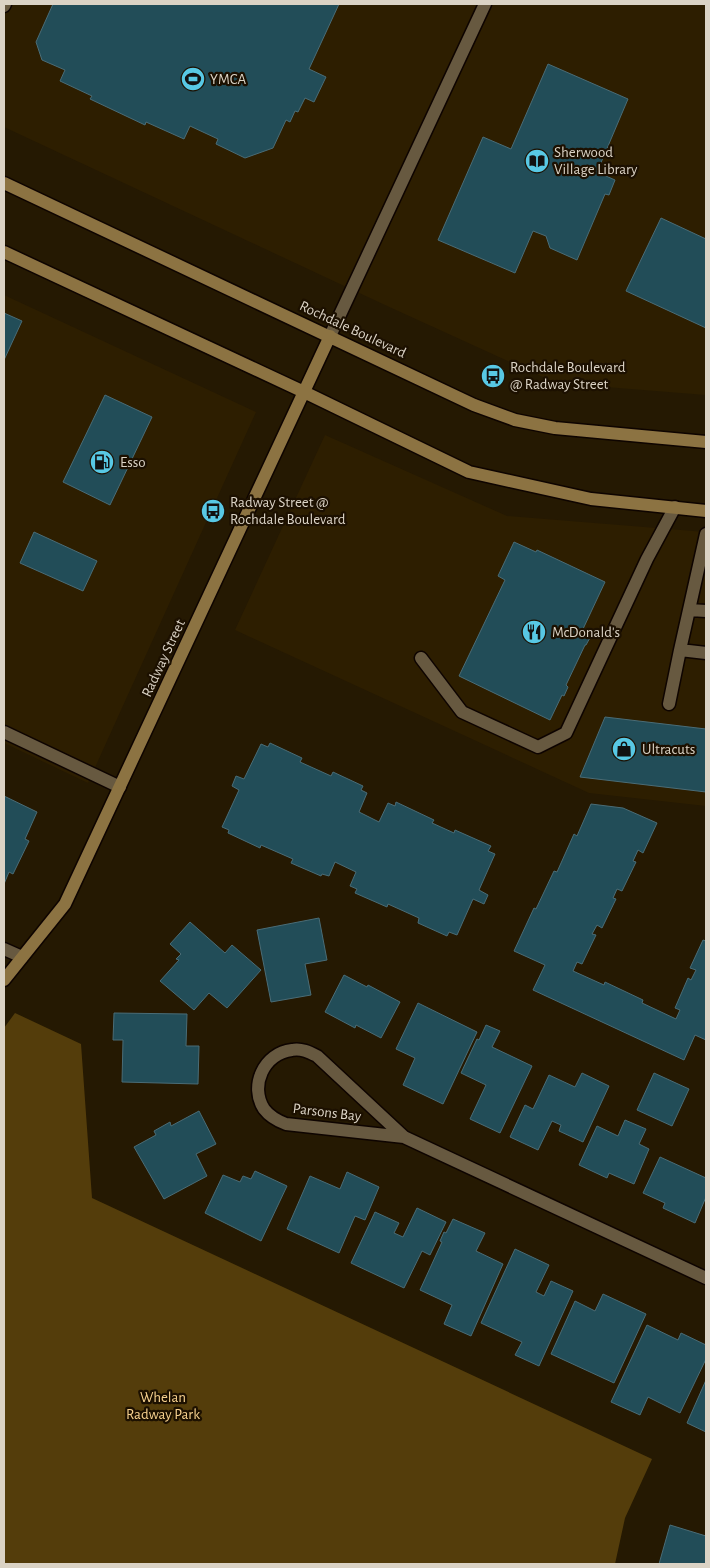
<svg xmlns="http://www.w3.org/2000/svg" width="710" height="1568" viewBox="0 0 710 1568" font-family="'Alegreya Sans',sans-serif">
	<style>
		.built { fill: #2d1e00 }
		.green { fill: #543d0b }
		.building { fill: #224d58; stroke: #4a6c76 }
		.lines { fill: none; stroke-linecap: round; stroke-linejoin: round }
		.lane-casing { stroke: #0e0400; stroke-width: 15 }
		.street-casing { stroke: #0e0400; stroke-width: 15 }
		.secondary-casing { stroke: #0e0400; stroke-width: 15 }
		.lane { stroke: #675940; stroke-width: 12 }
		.street { stroke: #675940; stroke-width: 12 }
		.secondary { stroke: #8c7342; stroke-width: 12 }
		.labels { text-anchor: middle; stroke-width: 4.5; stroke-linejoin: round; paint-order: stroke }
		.poi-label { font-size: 15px; fill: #dbd3c5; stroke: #1c1000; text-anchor: start }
		.street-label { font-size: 15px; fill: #dbd3c5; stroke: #1c1000 }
		.park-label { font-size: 15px; fill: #f7d18e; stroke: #1c1000 }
	</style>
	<rect width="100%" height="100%" fill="#251902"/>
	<path class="built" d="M4,4H706V395L556,383L385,305L4,127Z
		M4,295L256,412L88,783L4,743Z
		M325,435L507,516L706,532V806L589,793L235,630Z"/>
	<path class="green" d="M15,1013L81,1044L92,1198L652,1459L625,1518L615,1564H4V1028Z"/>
	<path class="building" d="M53,4H339L309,69L326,77L314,102L305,98L298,112L295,111L290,122L286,120L273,148L245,158L216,144L218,139L190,126L184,139L146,122L145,125L90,99L92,96L60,81L65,70L42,60L36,42Z
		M548,64L628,99L597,172L615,180L609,195L605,194L577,260L550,248L546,236L533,231L515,273L438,240L483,137L511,149Z
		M661,218L706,239V328L626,291Z
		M4,313L22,321L4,360Z
		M105,395L152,417L110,505L63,482Z
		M34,532L97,561L83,591L20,563Z
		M514,542L536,552L537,550L605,582L583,629L592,634L586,645H585L566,685L568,687L564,696L562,695L550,720L459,676L505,580L498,576Z
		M605,717L706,729V792L580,777Z
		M270,743L302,758L300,762L331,776L333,772L363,786L361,790L367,793L359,812L379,822L388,803L395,806L396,802L434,820L432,823L454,833L455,830L491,846L488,851L495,854L479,890L488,895L484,904L473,899L457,935L449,932L447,936L418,923L419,918L388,904L387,907L355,893L357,889L350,886L356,872L335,862L329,876L322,874L321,876L291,863L293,859L261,845L260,848L228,833L229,830L222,827L239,790L232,786L236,776L244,779L261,744L268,747Z
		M4,796L37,812L25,839L29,841L13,874L9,872L4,884Z
		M591,804L623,808L657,823L643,853L638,850L633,861L636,862L622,891L617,889L613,898L616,899L602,928L597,925L592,934L596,935L582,964L577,962L573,971L604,985L605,982L643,1000L642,1003L676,1019L680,1010L675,1008L688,978L691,980L696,970L690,968L703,940L706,941V1040L695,1035L684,1060L533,990L545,965L514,951L534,908L536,909L554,871L557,872L574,834L577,836Z
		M319,918L327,960L305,964L311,995L271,1002L257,930Z
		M190,922L225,953L232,945L261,970L227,1008L209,993L194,1010L160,981L179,960L176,959L181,954L170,944Z
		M344,975L367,987L368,985L400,1002L381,1038L356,1025L355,1028L325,1012Z
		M418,1003L477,1032L443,1104L403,1085L415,1058L396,1049Z
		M114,1013L187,1014L186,1046H199L198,1084L122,1082L123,1040H113Z
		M486,1025L500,1031L492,1047L532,1066L500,1133L470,1119L486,1085L461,1073L477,1039L479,1040Z
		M582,1073L609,1086L583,1142L559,1131L561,1125L552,1121L538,1150L510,1137L525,1105L533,1109L549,1075L575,1087Z
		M654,1073L689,1089L672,1126L637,1110Z
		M199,1111L216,1144L196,1154L207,1176L164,1199L134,1147L156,1135L154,1131L170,1122L171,1126Z
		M625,1120L646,1129L639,1144L649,1149L634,1184L609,1173L607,1178L579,1165L597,1126L618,1136Z
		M660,1157L706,1178V1197L695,1223L663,1208L665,1203L643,1193Z
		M255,1171L287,1186L261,1241L205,1213L223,1175L240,1182L243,1176L251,1179Z
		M347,1172L379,1187L365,1220L355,1216L339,1253L287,1229L310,1176L340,1189Z
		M417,1208L446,1222L430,1255L422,1251L404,1288L351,1263L375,1212L399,1223L394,1233L403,1237Z
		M453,1219L485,1233L476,1251L503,1264L471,1336L444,1324L452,1305L420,1290L442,1242L440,1241L444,1232L446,1233Z
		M515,1249L549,1265L536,1292L544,1296L551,1281L573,1291L539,1366L515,1355L522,1342L481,1323Z
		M603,1294L646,1314L614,1383L551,1354L575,1301L595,1311Z
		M647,1325L678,1340L681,1333L706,1345V1359L680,1413L648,1397L640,1415L611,1402Z
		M706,1380V1432L687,1423Z
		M670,1525L706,1536V1564H659Z"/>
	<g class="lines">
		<g class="lane-casing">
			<path id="lane" d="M4,6L5,4
				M330,336L485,4
				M706,534L680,650L706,653
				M689,610L706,611
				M421,658L462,712L538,747L566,733L647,559L675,507
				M669,704L680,650
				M4,732L120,787"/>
		</g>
		<g class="street-casing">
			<path id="street" d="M4,949L22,957
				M404,1137L286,1124C278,1121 270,1117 264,1109C249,1086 264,1053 292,1050C301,1048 309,1052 317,1056L404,1137L706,1278"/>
		</g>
		<g class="secondary-casing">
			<path id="secondary" d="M4,183L474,405L515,420L555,428L706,442
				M4,252L304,392L469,472L591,499L706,511
				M4,980L65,904L330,336"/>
		</g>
		<use href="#lane" class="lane"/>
		<use href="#street" class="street"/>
		<use href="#secondary" class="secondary"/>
	</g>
	<defs>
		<g id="stadium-disc" transform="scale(1.25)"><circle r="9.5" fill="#58c8e4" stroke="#1c1000"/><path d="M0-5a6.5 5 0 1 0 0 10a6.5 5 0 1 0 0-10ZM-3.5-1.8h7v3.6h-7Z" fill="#111"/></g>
		<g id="library-disc" transform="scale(1.25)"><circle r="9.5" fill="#58c8e4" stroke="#1c1000"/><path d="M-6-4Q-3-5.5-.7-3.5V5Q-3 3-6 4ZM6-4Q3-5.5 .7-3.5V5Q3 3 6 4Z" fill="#111"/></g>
		<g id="bus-disc" transform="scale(1.25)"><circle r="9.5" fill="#58c8e4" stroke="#1c1000"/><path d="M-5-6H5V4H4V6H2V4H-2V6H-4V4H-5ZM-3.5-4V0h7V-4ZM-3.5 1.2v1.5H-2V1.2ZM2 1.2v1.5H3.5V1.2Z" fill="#111"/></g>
		<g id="fuel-disc" transform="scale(1.25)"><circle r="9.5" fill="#58c8e4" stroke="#1c1000"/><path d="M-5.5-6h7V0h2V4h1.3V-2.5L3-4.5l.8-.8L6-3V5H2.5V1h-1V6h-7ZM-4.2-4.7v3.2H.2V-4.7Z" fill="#111"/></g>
		<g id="restaurant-disc" transform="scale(1.25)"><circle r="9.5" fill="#58c8e4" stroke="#1c1000"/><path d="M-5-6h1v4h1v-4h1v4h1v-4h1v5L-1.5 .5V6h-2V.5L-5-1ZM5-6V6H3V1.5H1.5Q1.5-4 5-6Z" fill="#111"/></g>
		<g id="shop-disc" transform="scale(1.25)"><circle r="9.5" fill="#58c8e4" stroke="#1c1000"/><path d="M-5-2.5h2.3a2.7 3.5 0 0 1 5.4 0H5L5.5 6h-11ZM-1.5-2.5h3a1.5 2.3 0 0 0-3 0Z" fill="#111"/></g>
	</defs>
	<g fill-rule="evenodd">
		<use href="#stadium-disc" x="193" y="79"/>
		<use href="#library-disc" x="537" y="161"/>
		<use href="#bus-disc" x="493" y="376"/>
		<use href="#fuel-disc" x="102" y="462"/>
		<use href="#bus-disc" x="213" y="511"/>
		<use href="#restaurant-disc" x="534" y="632"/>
		<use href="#shop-disc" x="624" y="749"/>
	</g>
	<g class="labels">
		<g class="poi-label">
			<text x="210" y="84">YMCA</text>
			<text x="554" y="157">Sherwood<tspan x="554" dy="17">Village Library</tspan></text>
			<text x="510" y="372">Rochdale Boulevard<tspan x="510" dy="17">@ Radway Street</tspan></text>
			<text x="120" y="467">Esso</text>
			<text x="230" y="507">Radway Street @<tspan x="230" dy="17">Rochdale Boulevard</tspan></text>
			<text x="552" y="637">McDonald's</text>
			<text x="642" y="754">Ultracuts</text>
		</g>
		<g class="street-label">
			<text transform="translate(353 329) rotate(25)" y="5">Rochdale Boulevard</text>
			<text transform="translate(163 658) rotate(-65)" y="5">Radway Street</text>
			<text transform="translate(327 1112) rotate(7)" y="5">Parsons Bay</text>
		</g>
		<g class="park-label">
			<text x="163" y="1402">Whelan<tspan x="163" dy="17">Radway Park</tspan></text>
		</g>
	</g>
	<rect width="710" height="1568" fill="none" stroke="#dbd3c5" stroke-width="10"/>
</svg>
